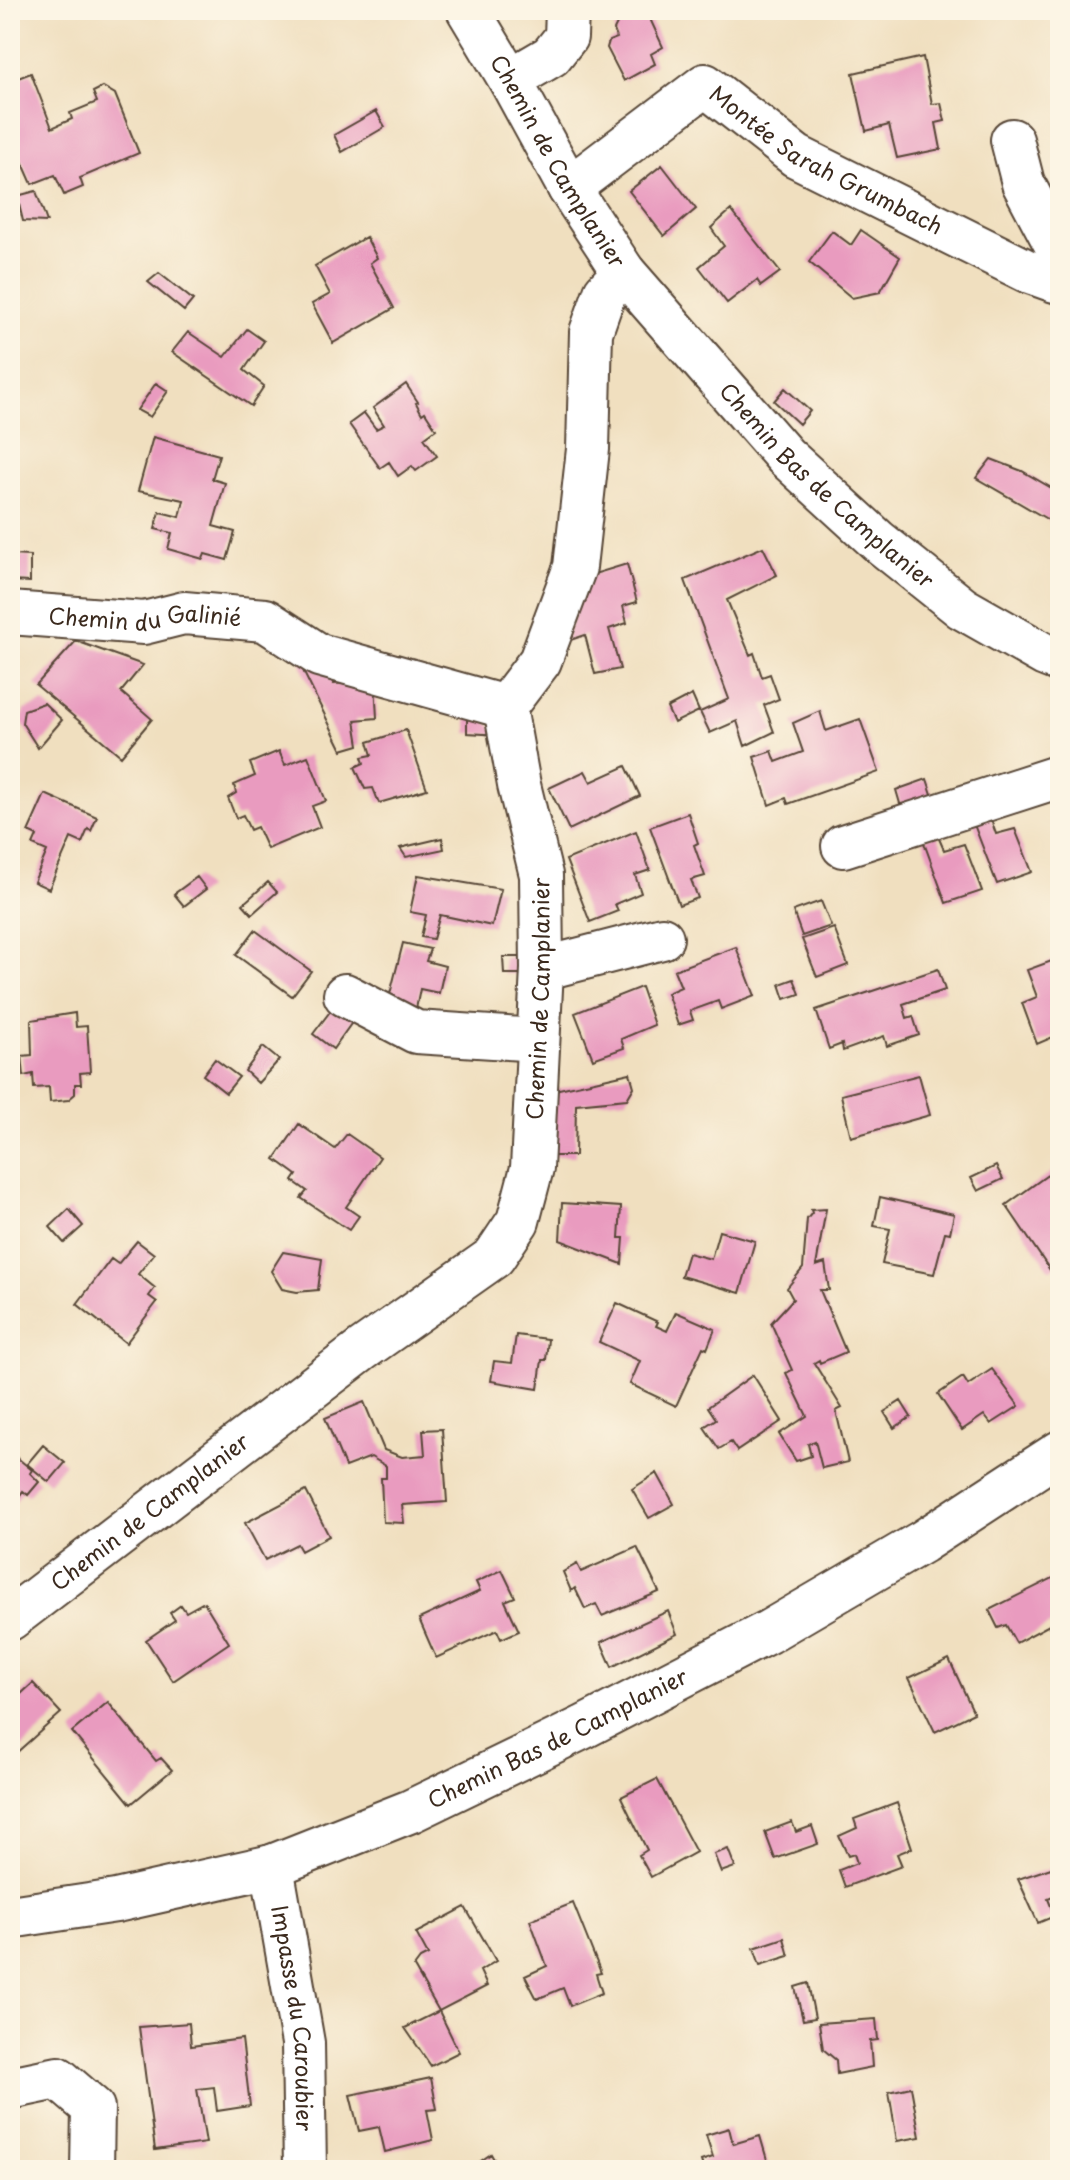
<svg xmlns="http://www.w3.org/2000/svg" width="1070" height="2180" viewBox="0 0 1070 2180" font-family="'Playpen Sans',sans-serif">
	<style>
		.building { fill: #e99bbf }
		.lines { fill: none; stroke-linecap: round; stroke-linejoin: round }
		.minor-casing { stroke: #564536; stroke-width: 46 }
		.minor { stroke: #fff; stroke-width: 42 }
		.labels { text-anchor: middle; stroke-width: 6; stroke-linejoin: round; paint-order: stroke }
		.street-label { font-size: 22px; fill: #3b2a1e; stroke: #fcf5e5 }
	</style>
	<rect width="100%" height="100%" fill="#fcf5e5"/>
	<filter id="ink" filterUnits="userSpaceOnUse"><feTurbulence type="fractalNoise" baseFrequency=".0125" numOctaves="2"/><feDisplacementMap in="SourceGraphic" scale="16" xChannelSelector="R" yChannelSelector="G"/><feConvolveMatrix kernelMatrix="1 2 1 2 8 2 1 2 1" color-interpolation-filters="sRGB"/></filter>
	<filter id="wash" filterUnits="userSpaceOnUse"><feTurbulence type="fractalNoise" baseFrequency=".006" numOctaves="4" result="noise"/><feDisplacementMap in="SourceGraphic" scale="32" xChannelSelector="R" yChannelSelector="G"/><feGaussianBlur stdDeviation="1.8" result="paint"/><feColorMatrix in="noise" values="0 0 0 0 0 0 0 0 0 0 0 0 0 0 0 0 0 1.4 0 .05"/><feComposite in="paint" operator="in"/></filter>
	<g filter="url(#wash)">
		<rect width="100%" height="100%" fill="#f0dfbf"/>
		<g id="blocks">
			<path class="building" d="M617,10H646L663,47L651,54L655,64L624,81L607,48L609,41L617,38L614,30L620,18Z
				M923,57L932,104L941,103L945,121L936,123L941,149L897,158L889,125L866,131L853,73Z
				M31,73L52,128L72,119L70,113L97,102L93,92L103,87L115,94L139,153L80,178L83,187L64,195L55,175L32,184L10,134V81Z
				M376,111L385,127L342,152L334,135Z
				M662,165L696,209L664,236L629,191Z
				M36,191L47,222L23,221L17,196Z
				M731,210L780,272L761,286L757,280L727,303L699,267L724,246L711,228Z
				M861,230L900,257L880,292L852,298L809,262L832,231L851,245Z
				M366,237L377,258L370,263L394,308L333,343L312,304L330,294L315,266Z
				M159,273L193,300L184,311L148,282Z
				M247,329L264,341L244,370L264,386L251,406L172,352L188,332L225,357Z
				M156,383L168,391L150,417L137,410Z
				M406,384L418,402L416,403L422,414L425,412L436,429L424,438L437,456L416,471L412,466L398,476L389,462L380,468L349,424L364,413L376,429L384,425L373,408Z
				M785,388L810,411L799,424L774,401Z
				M153,437L219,455L212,479L225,483L213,526L235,532L227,560L205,554L203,559L168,549L172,533L155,529L160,512L180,517L184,500L138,491Z
				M991,459L1022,471L1060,493V522L1054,519L1052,522L976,478Z
				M763,547L777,575L727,600L750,655L754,653L762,677L770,674L779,699L764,705L774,732L745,746L737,721L710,733L700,712L729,699L685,580Z
				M10,555L30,556V582L10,581Z
				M627,564L637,602L623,606L627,623L609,629L620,669L595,674L585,635L565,642L584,577Z
				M76,641L143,665L121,692L152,719L121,756L36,685Z
				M300,658L337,665L334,684L375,682L377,718L355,720L359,745L342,750L304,673Z
				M692,695L699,711L674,723L667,708Z
				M44,703L62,720L38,748L22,723L24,710Z
				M467,706L502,735L467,733Z
				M820,711L826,731L860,719L879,772L788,804L786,798L769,805L754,757L772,751L776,762L803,752L793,723Z
				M406,730L427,789L379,803L373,788L365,789L355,767L364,763L362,757L372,755L368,742Z
				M279,751L285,765L308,756L326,801L312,806L320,827L267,849L257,827L250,830L243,815L236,818L228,798L236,793L234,785L255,776L250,763Z
				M626,766L640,796L569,830L549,788L585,771L591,782Z
				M927,779L933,797L901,807L896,790Z
				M45,794L97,817L91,831L88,829L82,843L71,838L49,889L34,882L47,851L33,845L37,836L28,832Z
				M688,813L698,843L694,845L705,876L691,880L698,898L679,905L650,827Z
				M990,817L996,834L1015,829L1032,872L997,884L973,822Z
				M636,831L650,870L635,875L641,893L615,904L618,911L590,922L566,860Z
				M937,834L944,850L964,844L982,891L946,903L923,840Z
				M442,838L444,849L406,857L400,848Z
				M418,875L501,889L492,926L440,915L433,939L421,937L426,915L410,912Z
				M197,877L206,889L184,906L174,894Z
				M268,882L277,892L252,914L243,904Z
				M821,901L831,926L802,936L793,911Z
				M834,928L848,965L817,977L802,939Z
				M255,930L311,971L292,996L236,955Z
				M403,943L430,949L426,961L445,966L439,993L420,989L416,1009L388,1002Z
				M736,947L755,996L721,1009L718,1001L690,1011L693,1020L678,1025L667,993L681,987L674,970Z
				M503,957H533L534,974H504Z
				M1060,958V1034L1037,1044L1022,1003L1037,997L1027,970Z
				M938,969L945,990L903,1004L907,1018L913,1016L919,1035L887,1046L884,1036L843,1051L842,1044L829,1049L816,1010Z
				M794,979L800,994L785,999L780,984Z
				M641,987L654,1025L621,1039L624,1048L593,1059L575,1013Z
				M338,1001L358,1014L333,1049L313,1034Z
				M75,1013L76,1027L87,1026L90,1072L80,1073L81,1084H75V1094L68,1100L50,1102L49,1087L34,1088L33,1074L24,1076L22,1056L32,1055L31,1020Z
				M263,1047L279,1060L258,1083L245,1071Z
				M215,1059L239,1077L226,1093L203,1075Z
				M630,1073L634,1087L627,1099L576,1104L575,1156H550V1091Z
				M919,1075L930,1115L851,1137L841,1095Z
				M299,1124L335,1149L347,1134L380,1157L346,1207L359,1216L349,1230L301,1198L307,1191L293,1181L297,1175L275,1159Z
				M996,1166L1003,1179L978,1191L971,1178Z
				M1060,1166V1263L1050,1270L1006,1205Z
				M880,1197L954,1214L950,1233L945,1232L934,1274L882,1264L890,1229L874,1226Z
				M562,1203L621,1207L619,1238H624L622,1264L560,1240Z
				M69,1209L83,1226L64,1243L50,1227Z
				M826,1209L816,1266L825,1263L829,1290H820L846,1352L820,1363L819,1360L814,1363L842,1408L836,1411L848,1462L822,1468L815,1441L808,1444L811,1456L796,1461L779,1434L807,1416L786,1373L792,1370L771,1323L793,1299L787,1288L803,1268L807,1219L812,1213L811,1210Z
				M719,1231L755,1241L740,1293L681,1276L688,1253L711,1259Z
				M137,1241L154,1254L138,1274L155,1288L149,1296L157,1302L126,1343L77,1304L111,1259L118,1264Z
				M283,1252L322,1259L318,1290L297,1292L282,1289L271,1271Z
				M617,1303L658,1322L656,1326L667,1331L676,1312L715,1329L707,1349L703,1347L676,1406L630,1384L640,1361L599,1342Z
				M516,1335L548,1339L546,1360H542L538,1389L491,1381L494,1361L512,1363Z
				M992,1369L1019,1406L991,1424L984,1415L962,1430L938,1394L963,1377L968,1385Z
				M753,1375L782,1421L737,1451L731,1442L719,1449L704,1427L716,1419L708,1407Z
				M901,1401L911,1417L894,1428L884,1412Z
				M364,1402L384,1450L402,1457L425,1455L423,1430L442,1429L447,1502L402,1505L404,1523L383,1522L381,1478H386V1466L371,1457L345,1467L325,1418Z
				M43,1445L65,1463L49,1482L27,1464Z
				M10,1452L32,1470L30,1473L39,1482L28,1495L23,1491L10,1509Z
				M657,1473L674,1504L649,1518L632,1489Z
				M306,1491L329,1536L301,1551L297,1544L265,1560L245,1523Z
				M637,1547L659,1592L602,1616L596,1604L585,1609L575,1588L571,1591L563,1572L577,1564L581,1572Z
				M502,1570L515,1597L505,1601L519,1631L501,1639L497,1630L436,1658L419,1619L480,1591L476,1582Z
				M1057,1576L1060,1582V1614L1053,1618L1055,1622L1016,1643L1006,1625L998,1628L989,1610Z
				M204,1602L229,1643L173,1681L146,1640L175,1620L170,1613L181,1605L186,1612Z
				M668,1611L677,1634L612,1667L601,1642Z
				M949,1659L974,1713L935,1732L909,1678Z
				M33,1683L61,1713L15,1754L10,1748V1704Z
				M108,1702L156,1761L161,1758L172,1770L131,1804L72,1732Z
				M657,1779L696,1852L651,1877L639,1855L647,1850L621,1797Z
				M897,1803L912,1848L897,1854L902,1866L845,1887L839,1870L857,1863L854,1854L848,1856L839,1836L857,1828L854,1819Z
				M792,1822L796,1832L812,1826L818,1844L775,1859L765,1832Z
				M728,1849L735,1867L721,1872L714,1854Z
				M1060,1865V1894L1048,1899L1055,1916L1038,1923L1018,1879Z
				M573,1903L601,1973L596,1974L602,1993L570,2006L563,1988L537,1999L525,1976L547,1966L530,1920Z
				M465,1907L496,1961L480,1971L487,1986L439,2011L414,1967L420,1959L428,1955L416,1933Z
				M784,1938L789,1956L760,1965L754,1948Z
				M808,1983L815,2018L803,2020L795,1987Z
				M439,2011L459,2052L431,2066L405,2028Z
				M876,2019L878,2040L870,2041L872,2067L837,2074L836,2060L823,2049L819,2023Z
				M189,2023L191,2046L242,2039L250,2106L217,2111L214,2087L197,2089L206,2143L155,2150L139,2027Z
				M431,2078L437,2109L427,2110L433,2140L385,2152L379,2127L359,2131L350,2095Z
				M911,2087L920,2137L897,2141L889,2092Z
				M729,2128L733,2144L760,2136L770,2170H704L701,2161L713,2157L706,2135Z
				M491,2154L496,2163L486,2170H468Z"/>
		</g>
	</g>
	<g filter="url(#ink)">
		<use href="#blocks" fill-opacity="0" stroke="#564536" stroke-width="2"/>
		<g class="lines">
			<g class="minor-casing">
				<g id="minor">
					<path id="s1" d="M468,10L510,80L569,188L624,272L785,456L878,541L962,608L1045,655L1060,661"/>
					<path d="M510,80L551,56L566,37L567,10"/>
					<path d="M1012,140L1023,183L1060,253"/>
					<path id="s2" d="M569,188L705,85L796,156L1027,271L1055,281L1060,277"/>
					<path id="s3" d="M10,613L144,623L184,613L265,620L319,655L505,707"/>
					<path d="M843,846L1060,776"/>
					<path d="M542,969L662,938"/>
					<path d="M345,995L416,1032L538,1040"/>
					<path id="s4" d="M10,1619L362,1350L494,1257L518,1221L532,1168L542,969L541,875L519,785L505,707L540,661L575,567L588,449L591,332L605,292L624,272"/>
					<path id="s5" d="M272,1866L303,2043L305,2170"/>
					<path id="s6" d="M10,1917L116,1901L272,1866L411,1811L584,1727L768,1632L922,1542L1060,1452"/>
					<path d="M10,2088L58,2078L93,2108L92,2170"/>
				</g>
			</g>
			<use href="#minor" class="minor"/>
		</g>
	</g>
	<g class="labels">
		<g class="street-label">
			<text dy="8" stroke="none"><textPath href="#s2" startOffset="314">Montée Sarah Grumbach</textPath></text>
			<text dy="8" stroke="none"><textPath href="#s1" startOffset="176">Chemin de Camplanier</textPath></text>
			<text dy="8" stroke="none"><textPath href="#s1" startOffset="600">Chemin Bas de Camplanier</textPath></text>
			<text dy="8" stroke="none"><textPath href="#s3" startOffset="136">Chemin du Galinié</textPath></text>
			<text dy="8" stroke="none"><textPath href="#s4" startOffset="872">Chemin de Camplanier</textPath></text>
			<text dy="8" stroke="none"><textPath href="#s4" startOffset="176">Chemin de Camplanier</textPath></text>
			<text dy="8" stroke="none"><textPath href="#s6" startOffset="580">Chemin Bas de Camplanier</textPath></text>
			<text dy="8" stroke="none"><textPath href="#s5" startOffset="154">Impasse du Caroubier</textPath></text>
		</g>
	</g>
	<rect width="1070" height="2180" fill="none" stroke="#fcf5e5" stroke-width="40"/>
</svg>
